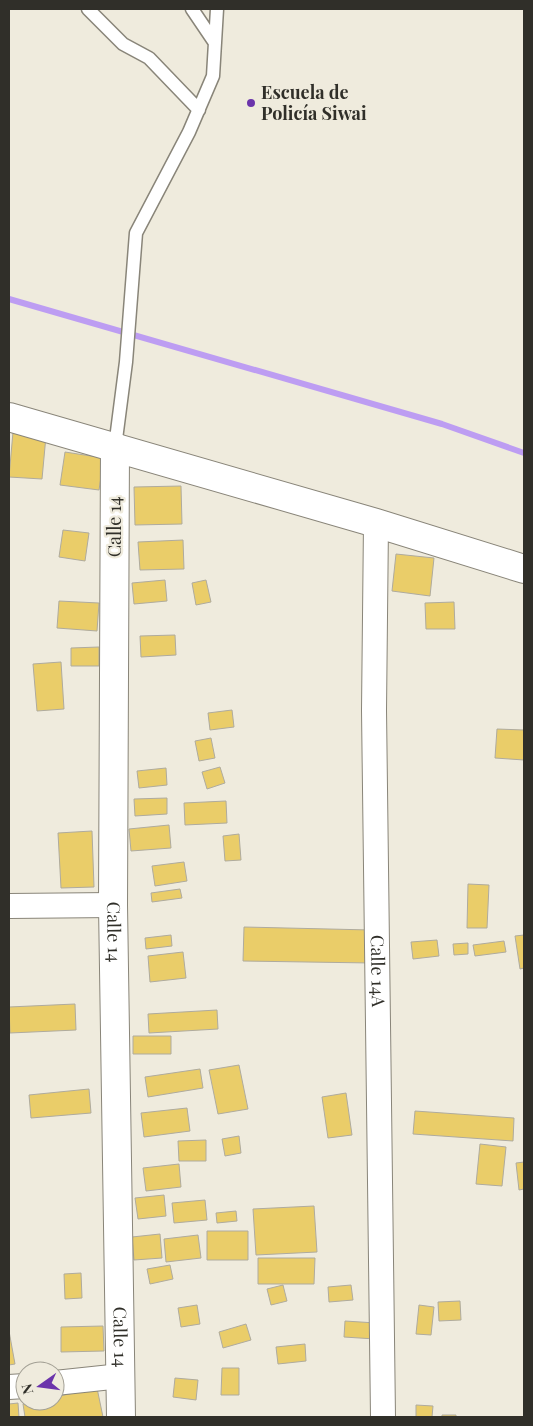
<svg xmlns="http://www.w3.org/2000/svg" width="533" height="1426" viewBox="0 0 533 1426" font-family="'Playfair Display',serif">
	<style>
		.lines { fill: none; stroke-linecap: round; stroke-linejoin: round }
		.stream { stroke: #bd9df2; stroke-width: 6 }
		.building { fill: #eacd69; stroke: #afab9e }
		.service-casing { stroke: #898579; stroke-width: 15 }
		.minor-casing { stroke: #898579; stroke-width: 26 }
		.tertiary-casing { stroke: #898579; stroke-width: 30 }
		.service { stroke: #fff; stroke-width: 12 }
		.minor { stroke: #fff; stroke-width: 24 }
		.tertiary { stroke: #fff; stroke-width: 28 }
		.poi-dot { fill: #6b34ab; stroke: #efebdd; stroke-width: 2 }
		.labels { text-anchor: middle; stroke-width: 4.5; stroke-linejoin: round; paint-order: stroke }
		.poi-label { font-size: 18px; font-weight: bold; fill: #302f29; stroke: #efebdd; text-anchor: start }
		.street-label { font-size: 18px; fill: #302f29; stroke: #efebdd }
	</style>
	<rect width="100%" height="100%" fill="#efebdd"/>
	<g class="lines">
		<path class="stream" d="M9,299L442,424L524,453"/>
	</g>
	<path class="building" d="M13,432L46,436L42,479L9,477Z
		M65,452L104,458L99,490L60,485Z
		M181,486L182,524L135,525L134,487Z
		M63,530L89,533L85,561L59,557Z
		M183,540L184,569L140,570L138,542Z
		M396,554L434,558L430,596L392,591Z
		M165,580L167,601L134,604L132,583Z
		M206,580L211,602L196,605L192,583Z
		M59,601L99,603L97,631L57,628Z
		M454,602L455,629H426L425,603Z
		M175,635L176,655L141,657L140,636Z
		M99,647V666H71V648Z
		M61,662L64,709L37,711L33,664Z
		M232,710L234,727L210,730L208,713Z
		M497,729L524,730V760L495,758Z
		M211,738L215,758L199,761L195,741Z
		M220,767L225,783L207,789L202,772Z
		M166,768L167,785L139,788L137,771Z
		M167,798V814L135,816L134,799Z
		M226,801L227,823L185,825L184,803Z
		M169,825L171,848L131,851L129,829Z
		M92,831L94,887L61,888L58,833Z
		M239,834L241,860L225,861L223,836Z
		M184,862L187,881L155,886L152,866Z
		M468,884L489,885L487,928H467Z
		M180,889L182,898L152,902L151,893Z
		M244,927L371,930V963L243,961Z
		M171,935L172,946L146,949L145,938Z
		M524,935V968L520,969L515,936Z
		M437,940L439,956L413,959L411,942Z
		M504,941L506,952L475,956L473,945Z
		M468,943V954L454,955L453,944Z
		M183,952L186,978L150,982L148,956Z
		M75,1004L76,1030L10,1033L9,1007Z
		M217,1010L218,1029L149,1033L148,1014Z
		M133,1036H171V1054H133Z
		M239,1065L248,1109L218,1114L209,1070Z
		M200,1069L203,1088L148,1097L145,1077Z
		M89,1089L91,1113L31,1118L29,1095Z
		M346,1093L352,1135L328,1138L322,1097Z
		M187,1108L190,1131L144,1137L141,1113Z
		M415,1111L514,1118L513,1141L413,1134Z
		M239,1136L241,1153L225,1156L222,1139Z
		M206,1140V1161H179L178,1141Z
		M480,1144L506,1147L502,1186L476,1184Z
		M524,1162V1189L519,1190L516,1163Z
		M179,1164L181,1187L146,1191L143,1168Z
		M164,1195L166,1216L138,1219L135,1198Z
		M205,1200L207,1220L174,1223L172,1203Z
		M314,1206L317,1252L256,1255L253,1209Z
		M236,1211L237,1221L217,1223L216,1213Z
		M207,1231H248V1260H207Z
		M160,1234L162,1258L134,1260L132,1237Z
		M198,1235L201,1258L166,1262L164,1239Z
		M258,1258H315L314,1284H258Z
		M170,1265L173,1279L150,1284L147,1269Z
		M81,1273L82,1298L65,1299L64,1274Z
		M283,1285L287,1301L271,1305L267,1289Z
		M351,1285L353,1300L329,1302L328,1287Z
		M460,1301L461,1320L439,1321L438,1302Z
		M197,1305L200,1324L181,1327L178,1308Z
		M419,1305L434,1307L431,1335L416,1334Z
		M345,1321L376,1323L375,1339L344,1337Z
		M246,1324L251,1340L223,1348L219,1332Z
		M103,1326L104,1351L61,1352V1327Z
		M9,1331L15,1364L9,1365Z
		M305,1344L306,1361L278,1364L276,1347Z
		M222,1368H239V1395H221Z
		M175,1378L198,1380L196,1400L173,1397Z
		M97,1388L103,1417H25L23,1404L36,1401H55V1397Z
		M18,1403L19,1417H9V1404Z
		M416,1405L433,1406L432,1417H416Z
		M442,1415H456V1417H442Z"/>
	<g class="lines">
		<g class="service-casing">
			<path id="service" d="M88,9L123,44L149,58L199,110
				M192,9L215,43
				M115,447L126,362L136,233L189,132L213,76L217,9"/>
		</g>
		<g class="minor-casing">
			<g id="minor">
				<path id="s1" d="M376,523L374,710L383,1417"/>
				<path d="M9,906L113,905"/>
				<path d="M55,1383L121,1376"/>
				<path d="M9,1387L25,1386"/>
			</g>
		</g>
		<g class="tertiary-casing">
			<g id="tertiary">
				<path d="M9,417L376,523L524,569"/>
				<path id="s2" d="M115,447L113,905L121,1417"/>
			</g>
		</g>
		<use href="#service" class="service"/>
		<use href="#minor" class="minor"/>
		<use href="#tertiary" class="tertiary"/>
	</g>
	<circle class="poi-dot" cx="251" cy="103" r="5"/>
	<g class="labels">
		<g class="poi-label">
			<text x="261" y="99">Escuela de<tspan x="261" dy="21">Policía Siwai</tspan></text>
		</g>
		<g class="street-label">
			<text transform="translate(115 527) rotate(-90)" y="6">Calle 14</text>
			<text dy="6" stroke="none"><textPath href="#s2" startOffset="485">Calle 14</textPath></text>
			<text dy="6" stroke="none"><textPath href="#s1" startOffset="448">Calle 14A</textPath></text>
			<text dy="6" stroke="none"><textPath href="#s2" startOffset="890">Calle 14</textPath></text>
		</g>
	</g>
	<rect width="533" height="1426" fill="none" stroke="#302f29" stroke-width="20"/>
	<g transform="translate(40 1386) rotate(256)"><circle r="24" fill="#efebdd" stroke="#a3a095"/>
	<path d="M0-4L9 19L0 12L-9 19Z" fill="#6b34ab"/>
	<text y="-8" font-size="14" font-weight="bold" text-anchor="middle" fill="#302f29">N</text>
	</g>
</svg>
